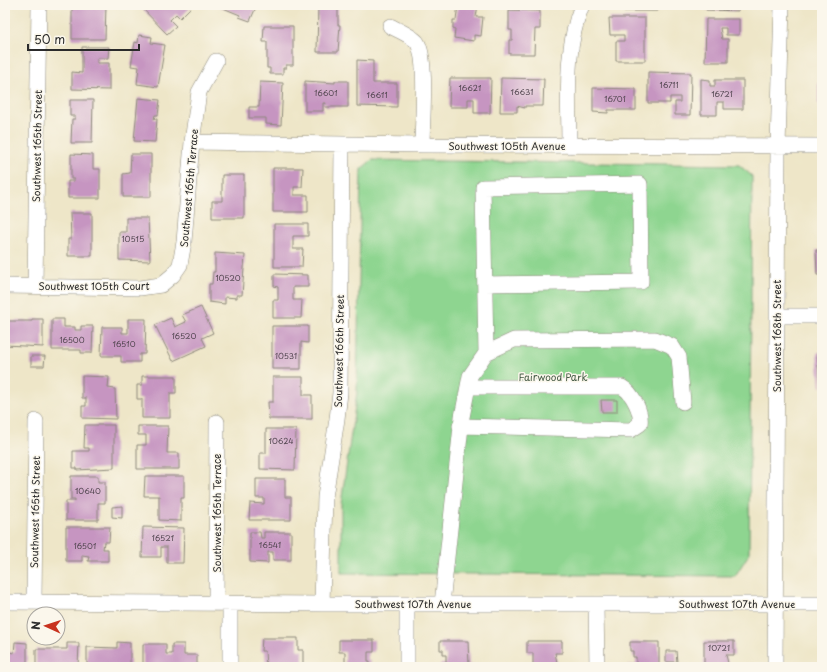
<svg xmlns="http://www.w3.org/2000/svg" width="827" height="672" viewBox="0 0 827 672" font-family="'Playpen Sans',sans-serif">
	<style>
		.green { fill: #8ed590; stroke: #5c805e }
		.building { fill: #c695c1 }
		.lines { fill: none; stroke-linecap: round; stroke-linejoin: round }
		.minor-casing { stroke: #8c887a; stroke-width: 16 }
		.minor { stroke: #fff; stroke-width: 15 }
		.labels { text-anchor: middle; stroke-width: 3; stroke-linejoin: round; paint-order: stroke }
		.number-label { font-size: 8px; fill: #524650 }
		.street-label { font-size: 10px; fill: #2b2b2b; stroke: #fbf7ec }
		.park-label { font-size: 10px; fill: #495e49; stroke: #fbf7ec }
	</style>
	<rect width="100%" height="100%" fill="#fbf7ec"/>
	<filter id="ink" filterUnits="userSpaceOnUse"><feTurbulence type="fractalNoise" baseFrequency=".025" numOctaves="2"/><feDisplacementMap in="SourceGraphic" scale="8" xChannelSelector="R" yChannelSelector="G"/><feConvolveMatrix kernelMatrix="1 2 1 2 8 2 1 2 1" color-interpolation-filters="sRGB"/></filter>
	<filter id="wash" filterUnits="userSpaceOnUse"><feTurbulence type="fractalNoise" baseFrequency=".012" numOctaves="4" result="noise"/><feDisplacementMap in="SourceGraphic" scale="16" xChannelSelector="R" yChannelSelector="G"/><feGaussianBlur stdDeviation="0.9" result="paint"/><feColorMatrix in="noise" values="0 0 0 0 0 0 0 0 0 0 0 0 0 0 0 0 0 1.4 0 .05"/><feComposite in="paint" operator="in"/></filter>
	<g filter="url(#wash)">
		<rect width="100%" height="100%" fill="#eee6c8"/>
		<path class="green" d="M372,160L739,165L752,176L749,554L735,576L341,573V504L357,392L361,169Z"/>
		<g id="blocks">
			<path class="building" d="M70,5H106L105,39H72V7Z
				M139,5H193L180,18L176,14L170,20L176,26L167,34Z
				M216,5H257L250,21L239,17L240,15Z
				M318,5H338V25H340L338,52H317Z
				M458,5H478L476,17H483L481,36L474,35V41L454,38L455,29L453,28V20H456Z
				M624,5H658V11H624Z
				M706,5H738V11L706,10Z
				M509,10L540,11V29H535L534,54H509V40H512V30H509Z
				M609,18H645V61H616V41H624V35H610Z
				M706,19H739V35H726V28H720L722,39H728V62H705Z
				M264,26H293V65H286V68H283V74H270V68H267V42H263Z
				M139,35L152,37L151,43L165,45L158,87L137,84L139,67L131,66L135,42L138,43Z
				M82,47H109L108,58H97V63H109V90L72,89V72L82,73Z
				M357,60L373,61V83H397V107L357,106Z
				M648,72L691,73L690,115H675V102H680V97H670V103H648Z
				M450,78H491L490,113H474V99H468V107H449Z
				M501,78L544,79L543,106H525V108L517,106V112H500Z
				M701,79L710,80V86H715V80H743V109H724V102H717V115H701Z
				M305,81L335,83V81H348V107H325L326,103H323V111H305Z
				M260,82L283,83L281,125L266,124V118H249V107H259Z
				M818,82H822V104H818Z
				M593,88L636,89V110H608V113L593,112Z
				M138,98L160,100L158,115H155L154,119H157L155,142L134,141Z
				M70,100H93L92,143H71L72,119H75V116H70Z
				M71,154L93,155V169H100V198H68V181H74V179H71Z
				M131,154H151V197H123V174L130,173Z
				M273,168H303L302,187H294V195H308V212H273Z
				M222,175H244V218H212V201H222Z
				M70,213H92V256H68V239H71Z
				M126,218H148L150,261L119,260V232H126Z
				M274,224H308V236H293V249H303L302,267H274Z
				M816,250H822V275H817Z
				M215,253L245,255L242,295H237V298L225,297V304L209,302V284H212L213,272H215Z
				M274,274L308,275V287H293V300H302L301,318H273V300H278V287L274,286Z
				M201,307L213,333L202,338L206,346L173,361L155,325L171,318L175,327L186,322L182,315Z
				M32,319H43V347L5,345V321H32Z
				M52,319H64V327H75V330H81V326H93L92,353H81V350H52Z
				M128,319H146L145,354H140V362H121V356H101L102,327H122V333H128Z
				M272,326H308V343L301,342V369H272Z
				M822,352V387H820L817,353Z
				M31,356H45L44,366H31Z
				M82,376L109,377L108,388L115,389L116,419L82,418V406H86V398H82Z
				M142,376H176V393H170V418H142V399H137V385H142Z
				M273,377H303V395H312V419H269L268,402H273Z
				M601,400H617V412H602Z
				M85,425H114V468L77,470V468H73V451H89V448H84Z
				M138,426H168L167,453H179V469H137V445H146V435H138Z
				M266,429H296L295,470L260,469V453H266Z
				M71,476H98V482H105V503H98V520H66V501H75V499H71Z
				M145,476H184V498H181V521L159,520V496H144Z
				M256,479H285V497H291V520H249L250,503L264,504V498H256Z
				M122,506V518L112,517V507Z
				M66,527H110L109,542H104L103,549H108V561H88L89,556L82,555V561H66Z
				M143,527L184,528L183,563H167V547H161V557H142Z
				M250,532H260L261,538H264V532H291V560H273V552H268V563L250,562Z
				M262,638H298V650H303V667H266L265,651H261Z
				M339,640H374V652H368V661H370V667H345V652H339Z
				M440,641H468L469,665H475V667H440V664H446V655H443V650H440Z
				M527,641H562V653H555L558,667H533V653H527Z
				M704,641H734V655H726L729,667H704Z
				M15,642L27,643V667H5V643H9V652L14,653Z
				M117,642L130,643V667H87V647L117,648Z
				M630,642H659V667H629V665H636V657H633V651H630Z
				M67,643H79L78,667H36V649H67Z
				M143,644H166V654H172V644H184V655H197V667H143Z
				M666,651H676L677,662H666Z"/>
		</g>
	</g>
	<g filter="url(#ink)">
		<use href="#blocks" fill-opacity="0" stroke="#8c887a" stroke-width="1"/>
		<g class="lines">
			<g class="minor-casing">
				<path id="minor" d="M390,26C398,30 412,36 417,42C428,59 422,123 422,145
					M192,142L422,145L822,146
					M569,146C569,98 564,50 582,5
					M485,284L641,282L640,184L483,187L486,353
					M5,286L140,288L161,285L173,275L180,265L184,242L192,142L199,92L216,61
					M35,286L39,5
					M778,316H822
					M460,426L631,430L640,424C642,413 633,393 622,387H468
					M5,602L322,604H822
					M34,602L36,421
					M216,604L217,422
					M230,604V667
					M322,604L325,497L337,419L340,393L342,144
					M407,604V667
					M442,604L462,417L470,376L486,353L514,340L655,339L672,346L679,357L683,402
					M596,605L597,667
					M775,667L778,147L782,5"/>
			</g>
			<use href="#minor" class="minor"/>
		</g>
	</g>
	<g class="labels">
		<g class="number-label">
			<text x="669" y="88">16711</text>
			<text x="470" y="91">16621</text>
			<text x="522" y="95">16631</text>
			<text x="326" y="96">16601</text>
			<text x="722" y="97">16721</text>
			<text x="377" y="98">16611</text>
			<text x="615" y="102">16701</text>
			<text x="133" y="242">10515</text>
			<text x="228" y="281">10520</text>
			<text x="184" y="339">16520</text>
			<text x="72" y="343">16500</text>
			<text x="124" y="347">16510</text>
			<text x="286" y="359">10531</text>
			<text x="281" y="444">10624</text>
			<text x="88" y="494">10640</text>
			<text x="163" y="541">16521</text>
			<text x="270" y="548">16541</text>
			<text x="85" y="549">16501</text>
			<text x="719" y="651">10721</text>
		</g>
		<g class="street-label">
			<text transform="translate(37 146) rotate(-89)" y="4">Southwest 165th Street</text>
			<text x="507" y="150">Southwest 105th Avenue</text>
			<text transform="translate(189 188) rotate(-85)" y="4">Southwest 165th Terrace</text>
			<text x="94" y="290">Southwest 105th Court</text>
			<text transform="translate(777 336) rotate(-90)" y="4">Southwest 168th Street</text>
			<text transform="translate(339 351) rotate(-89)" y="4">Southwest 166th Street</text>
			<text transform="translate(35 512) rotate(-89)" y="4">Southwest 165th Street</text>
			<text transform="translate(217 513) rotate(-90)" y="4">Southwest 165th Terrace</text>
			<text x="413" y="608">Southwest 107th Avenue</text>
			<text x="737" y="608">Southwest 107th Avenue</text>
		</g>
		<g class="park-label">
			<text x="553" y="381">Fairwood Park</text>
		</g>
	</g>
	<rect width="827" height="672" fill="none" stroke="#fbf7ec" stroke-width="20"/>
	<g transform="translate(46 626) rotate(273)"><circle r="19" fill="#fbf7ec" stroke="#a8a59f"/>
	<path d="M0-3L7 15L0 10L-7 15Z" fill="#c8321e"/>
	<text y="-6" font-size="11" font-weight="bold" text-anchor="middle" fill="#2b2b2b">N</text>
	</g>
	<path d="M28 44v6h111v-6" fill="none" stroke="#2b2b2b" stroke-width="2"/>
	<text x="34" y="44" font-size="12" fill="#2b2b2b" stroke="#fbf7ec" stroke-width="3" paint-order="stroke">50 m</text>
</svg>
